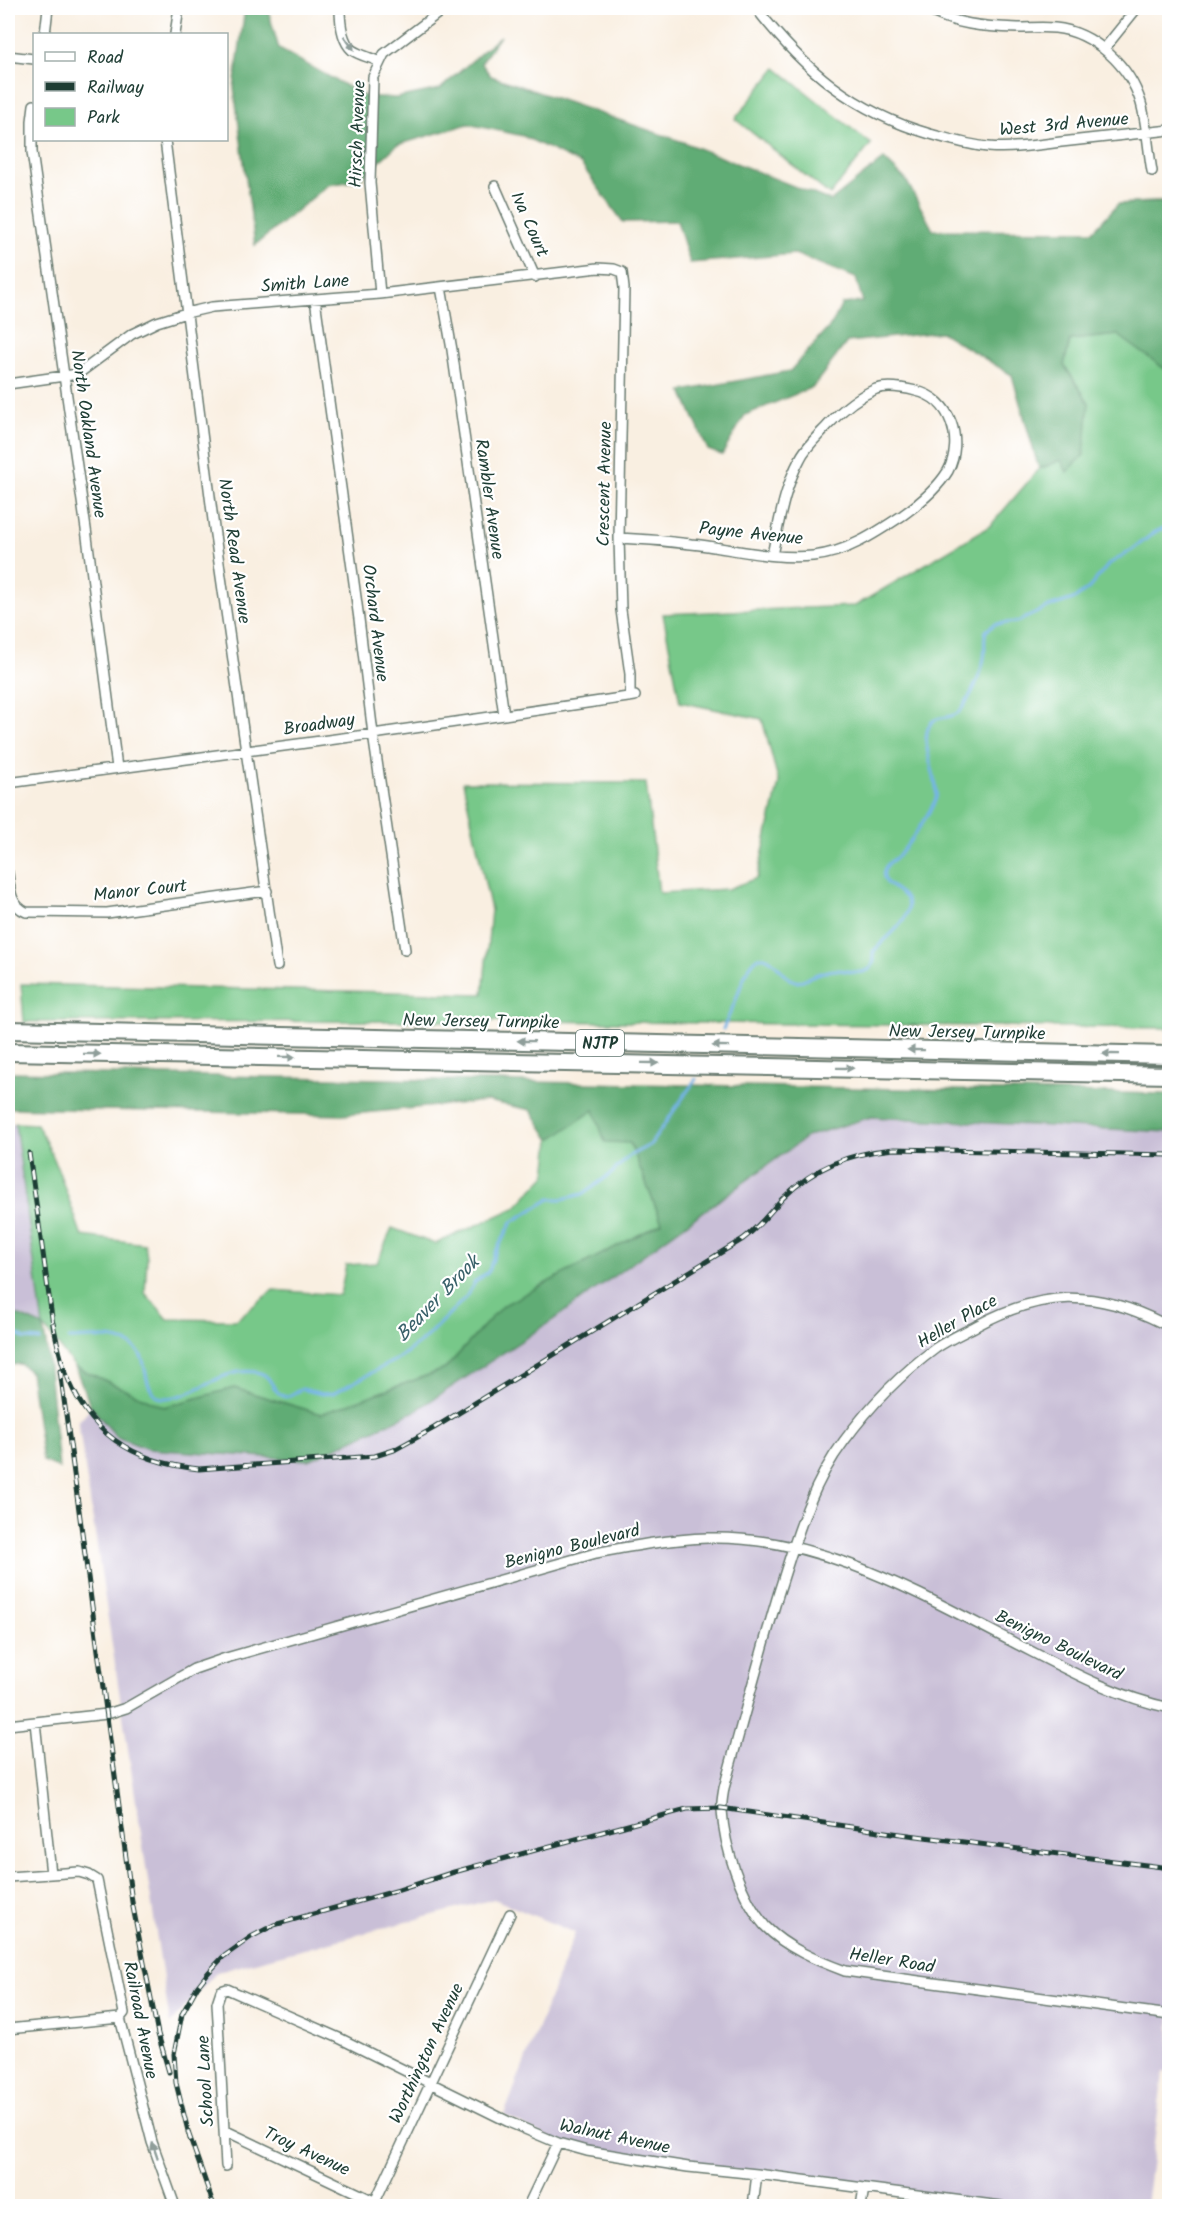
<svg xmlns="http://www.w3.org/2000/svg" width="1177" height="2214" viewBox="0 0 1177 2214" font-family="Kalam,sans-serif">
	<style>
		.industrial { fill: #c9bfd7 }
		.green { fill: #77c889; stroke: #4b825e; stroke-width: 1.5 }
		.forest { fill: #61ac75; stroke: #407454; stroke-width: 1.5 }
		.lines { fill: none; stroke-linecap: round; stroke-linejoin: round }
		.stream { stroke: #75b4e8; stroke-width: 3 }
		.minor-casing { stroke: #6b7b71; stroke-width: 12 }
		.motorway-casing { stroke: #6b7b71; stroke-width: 20 }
		.minor { stroke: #fff; stroke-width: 9 }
		.motorway { stroke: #fff; stroke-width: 16 }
		.rail-casing { stroke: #1f3d34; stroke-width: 5 }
		.rail { stroke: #fff; stroke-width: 3; stroke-dasharray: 9; stroke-linecap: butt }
		.oneway { fill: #8f9e9a }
		.labels { text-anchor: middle; stroke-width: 4.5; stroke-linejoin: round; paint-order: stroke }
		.shield { fill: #fff; stroke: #627771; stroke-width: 1.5 }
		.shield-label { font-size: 16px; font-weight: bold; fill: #1f3d34 }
		.street-label { font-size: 18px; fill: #1f3d34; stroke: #fff }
		.water-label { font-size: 20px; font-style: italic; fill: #39616a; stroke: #fff }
	</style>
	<rect width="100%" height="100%" fill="#fff"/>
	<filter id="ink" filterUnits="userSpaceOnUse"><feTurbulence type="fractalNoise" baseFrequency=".0167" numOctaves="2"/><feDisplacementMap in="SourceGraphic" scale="12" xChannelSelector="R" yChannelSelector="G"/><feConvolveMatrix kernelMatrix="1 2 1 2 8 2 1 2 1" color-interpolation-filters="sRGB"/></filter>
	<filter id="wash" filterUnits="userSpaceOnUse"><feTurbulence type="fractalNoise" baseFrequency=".008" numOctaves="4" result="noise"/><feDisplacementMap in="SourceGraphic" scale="24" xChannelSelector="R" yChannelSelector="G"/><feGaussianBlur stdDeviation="1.35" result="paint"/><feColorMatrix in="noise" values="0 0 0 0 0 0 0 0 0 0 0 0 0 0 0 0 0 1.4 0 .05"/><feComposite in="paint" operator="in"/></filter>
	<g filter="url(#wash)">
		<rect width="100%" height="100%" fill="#f9efe1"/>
		<path class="industrial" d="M871,1117L1169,1132L1170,2074L1163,2073L1146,2206H1000L569,2149L504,2115L575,1933L494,1899L217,1972L170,2024L78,1422L91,1407L117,1437L309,1460L415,1411L553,1320L808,1136Z
			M8,1123H15L43,1326L8,1311Z"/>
		<path class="green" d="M776,68L871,144L830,195L735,119Z
			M1169,201V1028L521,1021L24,1022L21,984L483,994L491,910L463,782L646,783L659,893L728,889L757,878L779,783L762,719L680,702L663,614L855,606L990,526L1039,469L1061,460L1067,471L1089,403L1064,365L1070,340L1117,335L1118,204Z
			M594,1110L630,1143L662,1223L502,1306L445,1369L321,1414L234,1388L164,1407L75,1367L43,1326L15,1123L37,1124L55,1161L82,1236L145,1244L147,1258L145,1293L168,1319L236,1320L273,1290L340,1295L346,1265L377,1263L392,1228L435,1244L515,1208L546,1175L550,1140Z"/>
		<path class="forest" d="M245,8L268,10L279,49L364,96L396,98L440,89L500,36L481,63L491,76L683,142L831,201L884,159L906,180L933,230L1093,231L1118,204L1169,202V372L1118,335L1070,340L1064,365L1089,403L1084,455L1067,472L1061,460L1039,469L1012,375L941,332L847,342L813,387L745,415L722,455L708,450L682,391L790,371L832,324L842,304L863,302L856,278L795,254L690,263L677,221L623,222L581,164L523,136L468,124L397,145L359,180L328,185L255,245L234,88Z
			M8,1072L1169,1094V1132L871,1117L808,1136L553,1320L415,1411L309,1460L148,1449L117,1437L91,1407L75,1367L164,1407L234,1388L321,1414L445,1369L502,1306L662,1223L630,1143L605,1142L594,1110L550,1140L531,1110L487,1101L343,1115L8,1108Z
			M8,1311L43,1326L47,1349L59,1468L43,1461L30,1372L21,1364L8,1365Z"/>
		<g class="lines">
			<path class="stream" d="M723,1029C727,1020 731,1011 735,1002C739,992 751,946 769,959C782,967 781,977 798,982C811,977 820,971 834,970C847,969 860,977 871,968L874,961L873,952C883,939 913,921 907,901C903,889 880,887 884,871C886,862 894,861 899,855C907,847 933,808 936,798C940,780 919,746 929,726C934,714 951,721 960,711C971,697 981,675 984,658C986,648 983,640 986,631L995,624L1017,622L1049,607L1076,598L1089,588L1109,564L1132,550L1155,532L1170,525
				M8,1329L25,1339L40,1340
				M69,1339C91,1338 120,1333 137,1350C150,1364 141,1390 161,1398C197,1400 220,1364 260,1373C273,1376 272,1394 286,1397L302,1389L322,1394L334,1393L399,1358L423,1340L466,1297L475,1282L489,1271L495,1253L512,1222L550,1199H562L583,1194L612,1173L629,1156L650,1145L696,1079"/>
		</g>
	</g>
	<g filter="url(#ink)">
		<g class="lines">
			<g class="minor-casing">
				<path id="minor" d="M340,8C340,21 341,40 352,50C359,55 372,58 380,62
					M756,8C804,70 854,112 930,134C949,139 968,145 988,147C1012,149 1037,145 1061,142C1097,138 1133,134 1170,130
					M925,8C954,25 985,27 1018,28C1030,28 1043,27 1055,28C1094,32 1130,66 1141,103C1147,124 1148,149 1152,171
					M45,34L48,8
					M175,34L179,8
					M1104,49L1137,8
					M8,56L34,59
					M34,105L32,121V152L86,529L117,768
					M165,140L214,528L277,966
					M495,186L535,277
					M441,287L452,350L504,715
					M380,294L370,183L373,77L384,54L445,8
					M315,299L359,619L373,734L405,950
					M8,384L78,374L132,334L157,322L186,313L212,307L380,294L598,268L614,269L622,272L624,288L619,538L621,610L630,674V697
					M619,538C643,539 667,541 691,544C731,548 772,560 813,556C846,553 876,533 903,515C920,503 937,489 948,471C964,440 951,399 916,391C904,388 888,385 876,389C859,396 841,411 829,424C819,435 806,446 800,459C784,488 779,523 772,555
					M8,783L373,734L635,696
					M8,873C10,889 10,905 26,912L107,913L267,891
					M1162,1323C1095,1289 1042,1290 976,1326C963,1333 949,1339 936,1348C902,1373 869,1407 844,1441C810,1486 795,1542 778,1595C759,1659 742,1723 724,1788C723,1795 721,1803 722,1810C724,1847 741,1898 765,1926C786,1948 818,1961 845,1971L1170,2015
					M35,1722L51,1874
					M8,1725L107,1714L126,1708L194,1669L226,1658L596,1553C633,1546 670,1539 708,1538C818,1535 916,1592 1011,1641C1062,1667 1113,1696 1170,1708
					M8,1877L79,1872L89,1875L97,1880L124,2013L120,2018L152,2142L175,2206
					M8,2029L120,2018
					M224,2130L376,2202
					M226,2166L217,2003L221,1991L227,1989L339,2038L511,2123L558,2143L587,2151L688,2167L757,2174L1001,2206
					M373,2206L510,1914
					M528,2206L558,2143
					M753,2206L757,2174
					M861,2206L864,2188"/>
			</g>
			<g class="motorway-casing">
				<path id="motorway" d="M8,1030L1170,1055
					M8,1052L1170,1075"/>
			</g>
			<use href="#minor" class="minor"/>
			<use href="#motorway" class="motorway"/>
			<g class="rail-casing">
				<path id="rail" d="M29,1153L54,1332
					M53,1323C56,1338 59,1353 64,1368C87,1433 132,1462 199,1469L375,1456L394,1450L434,1428L743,1239C759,1227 769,1213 782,1199C814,1167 850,1153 894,1149L1170,1155
					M60,1370L132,1902L158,2034L169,2072
					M188,2132L214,2206
					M190,2139L176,2083L174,2054L182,2014L197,1987L208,1973L223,1957L251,1937L274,1925L399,1890L454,1872L687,1809L721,1808L893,1833L1170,1868"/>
			</g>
			<use href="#rail" class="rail"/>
		</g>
		<defs><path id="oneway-solid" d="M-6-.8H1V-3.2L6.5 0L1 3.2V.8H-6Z" transform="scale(1.5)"/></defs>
		<g class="oneway">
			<use href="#oneway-solid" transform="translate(349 43) rotate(54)"/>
			<use href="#oneway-solid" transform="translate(526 1041) rotate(-179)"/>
			<use href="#oneway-solid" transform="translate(721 1046) rotate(-179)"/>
			<use href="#oneway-solid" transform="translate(916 1050) rotate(-179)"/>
			<use href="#oneway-solid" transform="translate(92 1054) rotate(1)"/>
			<use href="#oneway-solid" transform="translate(1111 1054) rotate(-179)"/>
			<use href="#oneway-solid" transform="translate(287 1057) rotate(1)"/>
			<use href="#oneway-solid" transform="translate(650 1063) rotate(1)"/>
			<use href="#oneway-solid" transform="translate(845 1068) rotate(1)"/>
			<use href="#oneway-solid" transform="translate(155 2151) rotate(-109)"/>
		</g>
	</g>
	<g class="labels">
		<rect class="shield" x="576" y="1030" width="48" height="26" rx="4.5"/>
		<g class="shield-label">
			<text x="600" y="1049">NJTP</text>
		</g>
		<g class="street-label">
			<text transform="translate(1064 124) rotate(-5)" y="6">West 3rd Avenue</text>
			<text transform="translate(357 134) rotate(-88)" y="6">Hirsch Avenue</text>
			<text transform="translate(530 224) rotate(66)" y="6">Iva Court</text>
			<text transform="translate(305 283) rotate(-4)" y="6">Smith Lane</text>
			<text transform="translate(89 434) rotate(82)" y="6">North Oakland Avenue</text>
			<text transform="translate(604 484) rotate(-89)" y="6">Crescent Avenue</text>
			<text transform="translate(490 499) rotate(82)" y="6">Rambler Avenue</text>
			<text transform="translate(751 533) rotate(6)" y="6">Payne Avenue</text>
			<text transform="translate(235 551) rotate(82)" y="6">North Read Avenue</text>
			<text transform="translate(376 623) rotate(83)" y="6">Orchard Avenue</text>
			<text transform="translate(319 724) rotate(-8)" y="6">Broadway</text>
			<text transform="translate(140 890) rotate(-6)" y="6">Manor Court</text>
			<text transform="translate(481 1021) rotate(1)" y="6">New Jersey Turnpike</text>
			<text transform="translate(967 1032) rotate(1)" y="6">New Jersey Turnpike</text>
			<text transform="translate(957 1321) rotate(-30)" y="6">Heller Place</text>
			<text transform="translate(572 1546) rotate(-14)" y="6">Benigno Boulevard</text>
			<text transform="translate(1059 1645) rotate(26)" y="6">Benigno Boulevard</text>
			<text transform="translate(892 1960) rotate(9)" y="6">Heller Road</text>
			<text transform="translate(141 2020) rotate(79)" y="6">Railroad Avenue</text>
			<text transform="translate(426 2053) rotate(-65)" y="6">Worthington Avenue</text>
			<text transform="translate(205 2081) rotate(-93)" y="6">School Lane</text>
			<text transform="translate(615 2136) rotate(12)" y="6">Walnut Avenue</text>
			<text transform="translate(307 2151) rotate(25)" y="6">Troy Avenue</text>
		</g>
		<g class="water-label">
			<text transform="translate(437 1298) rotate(-46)" y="7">Beaver Brook</text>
		</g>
	</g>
	<rect width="1177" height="2214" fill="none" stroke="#fff" stroke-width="30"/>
	<rect x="33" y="33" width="195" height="108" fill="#ffffff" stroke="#a5b1ae" stroke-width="1.5"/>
	<rect x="45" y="52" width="30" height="9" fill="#ffffff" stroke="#a5b1ae" stroke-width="1.5"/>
	<text x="87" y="63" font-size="18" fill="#1f3d34">Road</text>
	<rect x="45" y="82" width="30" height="9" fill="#1f3d34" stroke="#a5b1ae" stroke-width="1.5"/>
	<text x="87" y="93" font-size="18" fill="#1f3d34">Railway</text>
	<rect x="45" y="108" width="30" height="18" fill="#77c889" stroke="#a5b1ae" stroke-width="1.5"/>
	<text x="87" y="123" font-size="18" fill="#1f3d34">Park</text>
</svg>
